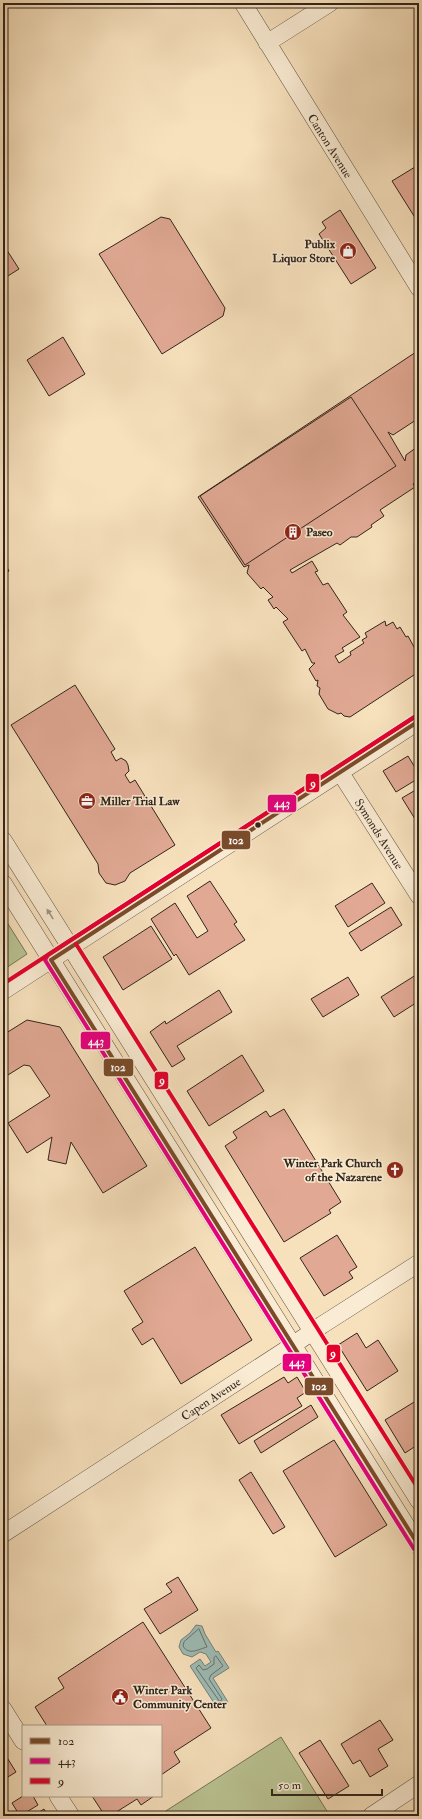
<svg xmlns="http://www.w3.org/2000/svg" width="422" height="1819" viewBox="0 0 422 1819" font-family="'IM FELL Double Pica',serif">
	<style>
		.green { fill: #bac393; stroke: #767458 }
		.water { fill: #9ebcb6; stroke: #738078 }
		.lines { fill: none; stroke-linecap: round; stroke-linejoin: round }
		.shore { stroke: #687069; stroke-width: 1 }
		.building { fill: #e1a994; stroke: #32251c }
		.minor-casing { stroke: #635444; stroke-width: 18 }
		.minor { stroke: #faecd4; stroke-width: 17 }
		.bus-1-casing { stroke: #faecd4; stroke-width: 7 }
		.bus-2-casing { stroke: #faecd4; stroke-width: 7 }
		.bus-3-casing { stroke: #faecd4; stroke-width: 7 }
		.bus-1 { stroke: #7a4b2a; stroke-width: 4 }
		.bus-2 { stroke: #e5007d; stroke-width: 4 }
		.bus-3 { stroke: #e4002b; stroke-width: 4 }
		.oneway { fill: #a09281 }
		.bus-dot { fill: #32251c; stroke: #faecd4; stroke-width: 1.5 }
		.labels { text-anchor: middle; stroke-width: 3; stroke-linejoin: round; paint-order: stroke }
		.street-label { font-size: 12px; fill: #32251c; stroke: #faecd4 }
		.poi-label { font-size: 12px; font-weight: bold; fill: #32251c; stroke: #faecd4; text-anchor: start }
		.line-badge { stroke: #faecd4; stroke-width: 1.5 }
		.badge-label { font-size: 11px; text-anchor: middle; font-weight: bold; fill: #fff }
	</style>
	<rect width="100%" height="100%" fill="#f7e1bd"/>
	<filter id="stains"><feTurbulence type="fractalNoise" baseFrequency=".005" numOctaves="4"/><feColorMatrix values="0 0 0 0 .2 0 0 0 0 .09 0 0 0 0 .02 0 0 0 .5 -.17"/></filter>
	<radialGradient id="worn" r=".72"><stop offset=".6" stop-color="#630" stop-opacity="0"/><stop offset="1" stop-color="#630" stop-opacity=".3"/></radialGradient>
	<path class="green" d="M3,916L27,954L3,970Z
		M281,1737L330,1816H158Z"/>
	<path class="water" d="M196,1625L202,1626L205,1634L216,1652L218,1651L229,1668L213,1678L228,1702L218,1709L190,1666L200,1659L205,1666L211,1662L206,1654L200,1652L192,1657L183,1654L179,1647L181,1640L190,1633Z"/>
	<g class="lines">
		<path class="shore" d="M199,1629L207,1647C199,1649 189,1656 183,1646L184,1642Z
			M216,1656L223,1666L211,1675L209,1679L222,1699L220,1702L196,1668L199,1665L203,1670L207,1669L214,1664V1658Z"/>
	</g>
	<path class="building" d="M419,159V224L392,181L415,167L416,161Z
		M340,210L376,268L351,284L319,234L326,228L322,222Z
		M161,217L170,219L225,308L223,316L162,354L99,254Z
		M3,244L19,269L3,279Z
		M63,337L85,374L49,396L27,360Z
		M419,350V418L393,435L388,432L405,461L406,455L417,447L419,449V481L413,484L415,487L380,510L384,516L371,525L372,527L357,537H351L340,545L337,543L290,570L292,573L312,561L318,571L315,572L323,585L328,583L347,612L343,615L360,637L342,648L344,651L335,656L339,663L351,655L350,652L364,643L362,640L367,637L365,633L385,621L386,626L393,622L397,629L400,627L406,637L408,636L419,656L417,657L419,666L415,669L417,673L350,717L344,716L341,713L338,714L328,709L319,694L320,688L317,686L318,680L316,681L309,669L315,663H312L305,649L302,651L283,622L288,619L276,607L274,609L268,600L273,597L263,587L261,589L247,573L249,565L244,567L198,497Z
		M351,397L396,466L245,565L200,496Z
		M3,560L9,571L3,575Z
		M75,685L115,749L111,752L116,761L121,758L126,761L128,765L129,771L125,775L130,783L135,780L175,845L130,873L125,881L115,885L106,883L99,873L98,864L11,725Z
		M408,756L419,774V778L396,792L383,771Z
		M419,788V817L415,819L402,798Z
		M210,881L237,922L234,924L245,940L189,975L176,954L174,956L151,919L175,903L197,938L208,931L187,896Z
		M372,883L385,903L348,927L335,906Z
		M391,907L402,925L361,951L349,933Z
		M151,926L172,959L123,990L103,957Z
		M419,973V1001L394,1017L381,997Z
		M348,977L359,995L323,1017L311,999Z
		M219,990L232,1012L177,1046L185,1059L172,1067L150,1032L165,1021L166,1024Z
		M27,1020L60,1027L147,1166L103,1193L71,1142L66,1164L48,1160L52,1137L27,1153L8,1123L50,1096L30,1066L24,1065L3,1078V1035Z
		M242,1055L264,1091L209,1126L187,1091Z
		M284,1109L341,1202L329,1210L331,1213L284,1242L225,1146L237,1138L233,1132L266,1111L270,1117Z
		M337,1235L357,1267L349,1272L353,1278L324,1296L300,1258Z
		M195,1247L252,1340L181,1384L153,1338L142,1345L132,1329L143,1322L124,1291Z
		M357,1333L366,1348L378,1340L398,1371L367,1391L338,1345Z
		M284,1377L288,1383L297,1377L306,1392L297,1398L302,1406L239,1444L221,1415Z
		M419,1399V1444L405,1453L385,1420Z
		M311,1405L318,1417L261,1453L254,1441Z
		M334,1440L387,1525L335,1557L283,1471Z
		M251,1472L285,1527L273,1534L239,1480Z
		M178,1577L198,1610L160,1634L144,1609L172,1592L166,1584Z
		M143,1622L211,1728L174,1752L180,1762L161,1775V1726H47L35,1707L64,1688L58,1678Z
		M380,1720L393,1740L378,1749L388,1766L370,1777L360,1760L353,1764L341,1744Z
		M320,1740L349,1786L328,1799L299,1753Z
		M6,1756L16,1772L3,1780V1758Z
		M23,1796H33L38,1805L20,1816L12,1803Z
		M92,1796H154L141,1805L137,1799L110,1816H105Z
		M44,1809L48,1816H33Z"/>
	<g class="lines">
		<g class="minor-casing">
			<path id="minor" d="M243,3L419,288
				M267,43L330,3
				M340,772L419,896
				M3,840L419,1501
				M3,883L419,1546
				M3,991L419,721
				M3,1534L284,1351L322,1325L419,1263
				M3,1709L23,1741
				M58,1796L71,1816
				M371,1816L419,1784"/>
		</g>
		<use href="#minor" class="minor"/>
		<g class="bus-1-casing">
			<path id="bus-1" d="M419,721L51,960L419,1546"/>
		</g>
		<g class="bus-2-casing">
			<path id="bus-2" d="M414,1549L45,960L48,955L416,716"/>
		</g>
		<g class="bus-3-casing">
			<path id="bus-3" d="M76,944L419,1490
				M3,984L416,716"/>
		</g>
		<use href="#bus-1" class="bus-1"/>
		<use href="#bus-2" class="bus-2"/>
		<use href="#bus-3" class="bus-3"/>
	</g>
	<defs><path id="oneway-solid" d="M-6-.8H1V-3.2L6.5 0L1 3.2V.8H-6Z"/></defs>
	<use class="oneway" href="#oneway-solid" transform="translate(50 914) rotate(-122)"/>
	<defs>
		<g id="shop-disc" transform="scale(0.9)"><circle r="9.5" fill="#8f2418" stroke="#faecd4"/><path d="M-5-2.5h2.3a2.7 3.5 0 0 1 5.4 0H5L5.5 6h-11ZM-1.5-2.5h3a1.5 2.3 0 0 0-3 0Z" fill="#fff"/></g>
		<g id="building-disc" transform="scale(0.9)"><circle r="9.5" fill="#8f2418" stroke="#faecd4"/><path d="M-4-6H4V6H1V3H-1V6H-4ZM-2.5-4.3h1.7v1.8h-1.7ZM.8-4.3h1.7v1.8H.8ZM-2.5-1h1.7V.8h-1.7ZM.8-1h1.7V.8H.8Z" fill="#fff"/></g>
		<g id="office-disc" transform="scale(0.9)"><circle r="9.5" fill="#8f2418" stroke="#faecd4"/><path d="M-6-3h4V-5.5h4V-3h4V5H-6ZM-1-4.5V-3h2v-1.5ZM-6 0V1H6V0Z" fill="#fff"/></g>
		<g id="church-disc" transform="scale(0.9)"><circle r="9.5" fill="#8f2418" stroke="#faecd4"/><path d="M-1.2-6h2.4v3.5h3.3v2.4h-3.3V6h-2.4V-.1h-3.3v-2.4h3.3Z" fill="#fff"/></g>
		<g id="civic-disc" transform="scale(0.9)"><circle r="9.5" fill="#8f2418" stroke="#faecd4"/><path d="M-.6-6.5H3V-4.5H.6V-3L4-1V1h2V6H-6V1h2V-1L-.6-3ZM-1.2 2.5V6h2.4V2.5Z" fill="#fff"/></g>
	</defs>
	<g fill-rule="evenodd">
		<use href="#shop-disc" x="348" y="251"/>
		<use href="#building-disc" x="293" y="532"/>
		<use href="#office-disc" x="87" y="801"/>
		<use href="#church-disc" x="395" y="1170"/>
		<use href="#civic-disc" x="120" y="1697"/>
	</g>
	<circle class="bus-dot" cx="258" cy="825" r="3.5"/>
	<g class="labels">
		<g class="street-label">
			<text transform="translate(330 146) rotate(58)" y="4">Canton Avenue</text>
			<text transform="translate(379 834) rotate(58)" y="4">Symonds Avenue</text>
			<text transform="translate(211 1399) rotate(-33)" y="4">Capen Avenue</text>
		</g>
		<g class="poi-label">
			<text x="335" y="248" text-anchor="end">Publix<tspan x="335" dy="14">Liquor Store</tspan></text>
			<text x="306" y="536">Paseo</text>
			<text x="100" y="805">Miller Trial Law</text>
			<text x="382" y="1167" text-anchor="end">Winter Park Church<tspan x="382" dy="14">of the Nazarene</tspan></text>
			<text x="133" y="1694">Winter Park<tspan x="133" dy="14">Community Center</tspan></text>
		</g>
	</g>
	<g class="line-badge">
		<rect x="305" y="773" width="15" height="20" rx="4" fill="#e4002b"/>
		<rect x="267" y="794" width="30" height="19" rx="4" fill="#e5007d"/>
		<rect x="221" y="830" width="30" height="20" rx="4" fill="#7a4b2a"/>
		<rect x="80" y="1031" width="31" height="19" rx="4" fill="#e5007d"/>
		<rect x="103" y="1058" width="31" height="19" rx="4" fill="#7a4b2a"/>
		<rect x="154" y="1071" width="15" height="19" rx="4" fill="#e4002b"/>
		<rect x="326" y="1344" width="15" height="19" rx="4" fill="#e4002b"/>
		<rect x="282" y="1353" width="30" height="19" rx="4" fill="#e5007d"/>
		<rect x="304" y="1377" width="30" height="19" rx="4" fill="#7a4b2a"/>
	</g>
	<g class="badge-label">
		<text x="313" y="787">9</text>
		<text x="282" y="807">443</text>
		<text x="236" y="844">102</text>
		<text x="96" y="1045">443</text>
		<text x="118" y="1071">102</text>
		<text x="162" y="1084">9</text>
		<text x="333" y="1357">9</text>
		<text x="297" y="1366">443</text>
		<text x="319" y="1390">102</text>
	</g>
	<rect width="422" height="1819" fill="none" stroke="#f7e1bd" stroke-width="16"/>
	<rect x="4" y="4" width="414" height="1811" fill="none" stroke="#32251c" stroke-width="2"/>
	<rect x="8" y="8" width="406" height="1803" fill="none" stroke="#32251c"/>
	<rect x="22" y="1725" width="140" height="72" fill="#faecd4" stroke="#aa9c8a"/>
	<rect x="30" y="1738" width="20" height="6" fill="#7a4b2a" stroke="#aa9c8a"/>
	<text x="58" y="1745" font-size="12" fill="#32251c">102</text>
	<rect x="30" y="1758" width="20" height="6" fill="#e5007d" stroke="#aa9c8a"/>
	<text x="58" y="1765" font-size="12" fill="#32251c">443</text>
	<rect x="30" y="1778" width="20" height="6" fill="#e4002b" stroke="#aa9c8a"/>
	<text x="58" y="1785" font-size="12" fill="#32251c">9</text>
	<path d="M272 1789v6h110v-6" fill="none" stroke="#32251c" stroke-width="2"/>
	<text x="278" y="1789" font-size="12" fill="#32251c" stroke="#faecd4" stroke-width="3" paint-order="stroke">50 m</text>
	<rect width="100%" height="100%" filter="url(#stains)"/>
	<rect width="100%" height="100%" fill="url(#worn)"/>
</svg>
